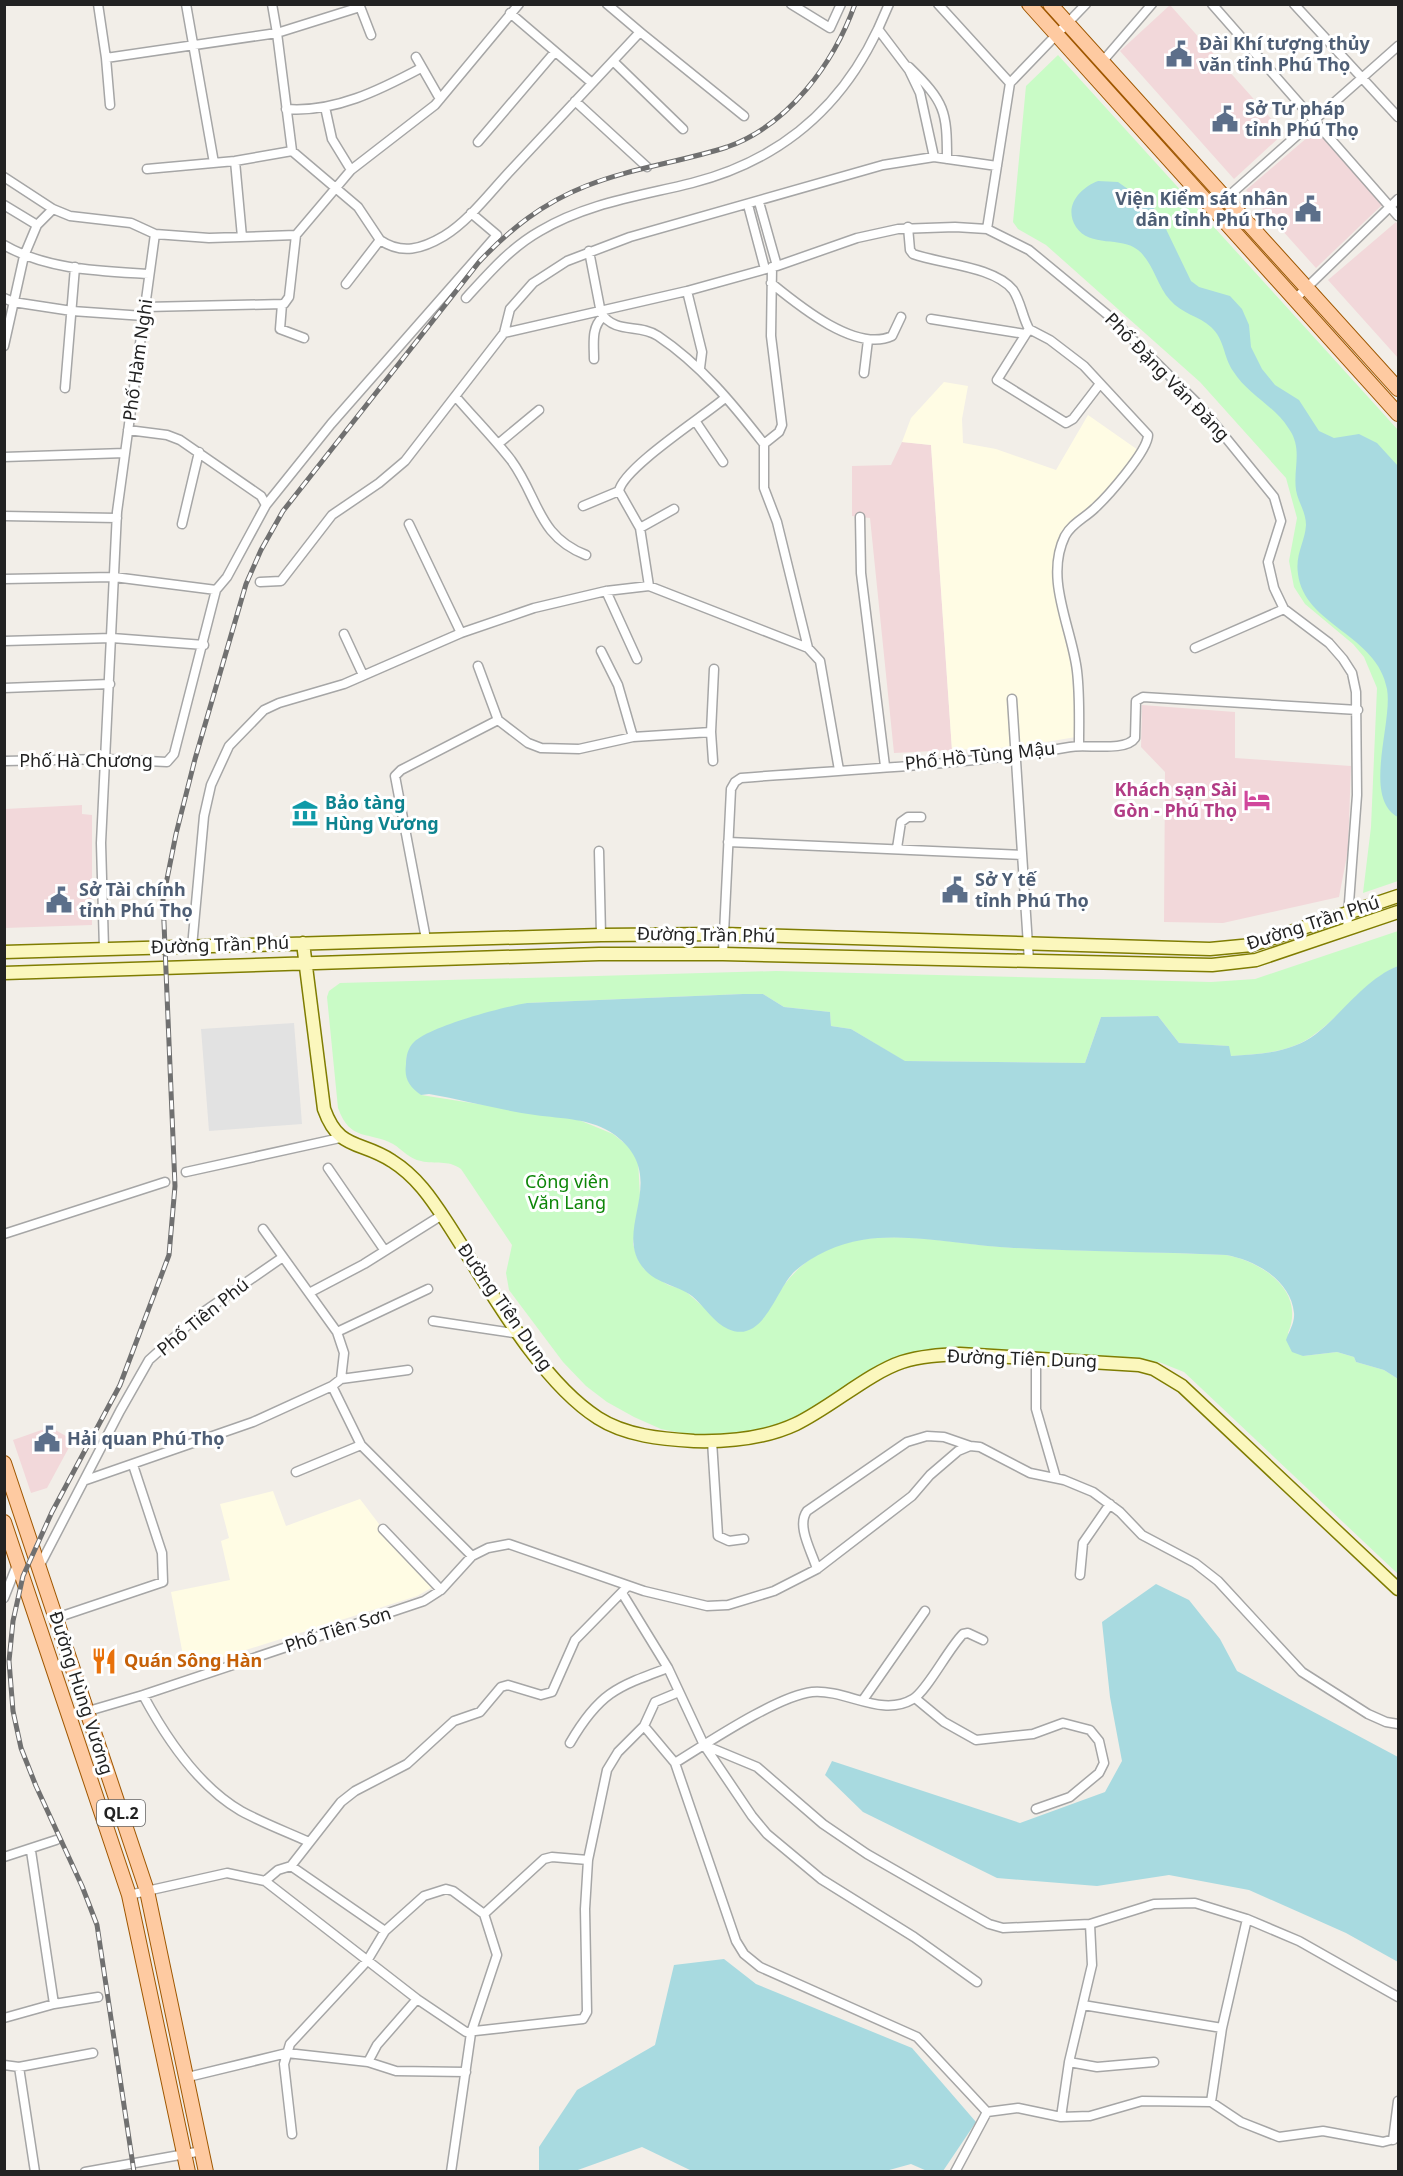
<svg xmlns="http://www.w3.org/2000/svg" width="1403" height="2176" viewBox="0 0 1403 2176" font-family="'Noto Sans',sans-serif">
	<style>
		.commercial { fill: #f2d8da }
		.education { fill: #fffce4 }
		.park { fill: #c9fbc6 }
		.parking { fill: #e2e2e2 }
		.water { fill: #a8dae0 }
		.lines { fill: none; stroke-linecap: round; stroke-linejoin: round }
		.street-casing { stroke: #a6a6a6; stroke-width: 11 }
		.secondary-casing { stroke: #7f7d02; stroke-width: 15 }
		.primary-casing { stroke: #9f5700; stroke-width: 16 }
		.street { stroke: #fff; stroke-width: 8 }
		.secondary { stroke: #fbf7bd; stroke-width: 12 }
		.primary { stroke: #fecaa1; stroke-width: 14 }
		.rail-casing { stroke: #707070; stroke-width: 5 }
		.rail { stroke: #fff; stroke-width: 3; stroke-dasharray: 9; stroke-linecap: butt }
		.labels { text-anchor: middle; stroke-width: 6; stroke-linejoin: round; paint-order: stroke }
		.shield { fill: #fff; stroke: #646464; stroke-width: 1.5 }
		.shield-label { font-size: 16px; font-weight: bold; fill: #222 }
		.service-label { font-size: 18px; font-weight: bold; fill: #4e5e75; stroke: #fff; text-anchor: start }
		.street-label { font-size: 18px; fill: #222; stroke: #fff }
		.hotel-label { font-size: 18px; font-weight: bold; fill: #b23c85; stroke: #fff; text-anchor: end }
		.culture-label { font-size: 18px; font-weight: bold; fill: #0d838f; stroke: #fff; text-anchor: start }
		.park-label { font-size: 18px; fill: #0e8609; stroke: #fff }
		.food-label { font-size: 18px; font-weight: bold; fill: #c56008; stroke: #fff; text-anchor: start }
	</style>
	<rect width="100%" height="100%" fill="#f2eee8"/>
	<path class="commercial" d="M1170,5L1284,133L1234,179L1120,51Z
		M1316,130L1383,204L1316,268L1246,190Z
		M1396,222L1398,225V358L1328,280Z
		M902,442L931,445L952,750L894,753L870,518L852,516V466L891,465Z
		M1142,705L1235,712V758L1351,766L1348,850L1339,897L1223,923L1164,922L1165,772L1141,747Z
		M82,805V814L92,815V925L5,928V809Z
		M50,1427L73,1440L47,1488L31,1493L13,1440Z"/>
	<path class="education" d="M944,382L968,386L962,419L963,443L996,449L1056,470L1088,415L1138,450L1103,496L1075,517L1068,526L1056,571L1071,659L1076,737L1016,747L952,750L931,445L902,442L911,418Z
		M273,1491L286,1526L360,1499L379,1524L378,1530L433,1587L417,1596L227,1656L185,1666L171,1592L230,1580L221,1541L229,1538L220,1504Z"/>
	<path class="park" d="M1058,55L1398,430V881L1363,893L1371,827L1377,688L1364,657L1353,644L1305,604L1294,587L1289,561L1297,518L1286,478L1200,382L1046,245L1018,229L1013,222L1026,86Z
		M1398,931V966C1366,980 1343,1014 1315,1034C1291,1053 1260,1054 1230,1056L1228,1046L1179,1043L1158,1016L1101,1017L1085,1063L904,1061L851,1029L831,1026L830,1012L784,1007L763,994H743L527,1003L407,1055C404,1077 407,1078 421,1095L579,1120L613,1134L628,1146L638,1160L640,1196L633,1244L637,1257L644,1269L668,1285L684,1290L707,1310L772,1303C786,1279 804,1259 831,1248C888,1225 957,1246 1016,1248C1086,1251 1156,1252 1226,1255C1263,1262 1306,1291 1288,1333L1303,1356L1337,1352L1354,1357L1356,1362L1384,1370L1398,1379V1574L1184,1372L1159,1362L1084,1356L909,1360L804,1420L748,1434L696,1436L661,1429L634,1417L607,1402L586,1386L563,1362L509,1290L506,1273L512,1245L461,1169C447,1159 436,1165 421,1161C409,1159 403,1150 393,1144C369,1131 350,1142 338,1108L327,997L329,991L340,983L776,971L1211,982L1255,979Z"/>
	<path class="parking" d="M294,1023L302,1124L209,1131L201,1029Z"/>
	<path class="water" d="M1098,181L1118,182L1153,207L1165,227L1191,281L1199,287L1230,296L1242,309L1249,325L1251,347L1262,369L1275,385L1299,400L1319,431L1334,438L1359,434L1377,443L1398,466V817C1362,798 1393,723 1387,689C1378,635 1304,625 1298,574C1295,554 1305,542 1306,525C1306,512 1298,502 1296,490C1293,468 1303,449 1289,429C1274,405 1248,395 1233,371C1223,356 1225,340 1211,327C1199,316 1182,314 1170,300C1157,286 1153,262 1138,250C1121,236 1090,248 1076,227C1063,206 1080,188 1098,181Z
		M1398,966V1379L1384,1370L1356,1362L1354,1357L1337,1352L1303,1356L1292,1352L1286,1340C1289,1332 1295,1322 1294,1313C1291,1280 1255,1260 1226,1255C1156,1252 1085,1252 1014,1248C966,1246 909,1232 862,1240C838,1244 813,1255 795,1271C776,1288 764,1345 728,1329C714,1323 704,1306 692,1296C677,1285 658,1284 645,1270C609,1230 673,1179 615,1135C592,1118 562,1119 535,1115C499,1110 464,1100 429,1094L421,1095C409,1086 404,1079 406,1064C406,1056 408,1048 414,1042C431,1026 502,1007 527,1003L743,994H763L784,1007L830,1012L831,1026L851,1029L905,1061L1085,1063L1101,1017L1158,1016L1179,1043L1229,1046L1231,1056C1260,1054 1291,1053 1316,1034C1343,1013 1365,979 1398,966Z
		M1156,1584L1189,1600L1220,1639L1237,1671L1398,1757V1962L1346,1933L1249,1890L1169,1875L1097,1886L997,1878L863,1812L825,1775L832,1761L1020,1823L1105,1792L1122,1761L1110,1697L1102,1622Z
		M724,1959L756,1984L912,2048L976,2122L943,2171H927L911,2164L882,2172L692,2171L642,2147L575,2171H539V2147L577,2090L655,2045L674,1965Z"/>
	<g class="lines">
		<g class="street-casing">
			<path id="street" d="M98,4L106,58L277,33L272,4
				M186,4L214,163
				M359,4L371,35
				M791,4L830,28L841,4
				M889,4L878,29L909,70L920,93L934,157
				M938,4L1010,83
				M1212,4L1398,216
				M1294,4L1398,117
				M360,7L277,33L292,151L358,207L380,240
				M510,13L592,83
				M640,32L744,116
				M416,57L440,99
				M106,58L110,105
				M613,61L683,129
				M1102,62L1152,4
				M909,67C945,102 947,111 947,159
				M575,101L647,167
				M325,107L332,139L351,170
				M286,109C334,113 380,90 421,68
				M478,142L554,53
				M235,161L242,237
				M147,169L235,161L292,151
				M4,177L53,209L70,216L131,223L155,234L209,238L296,235L351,170L435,105L519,4
				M759,202L777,266
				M4,205L37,225
				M748,205L765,269
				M1214,209L1398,46
				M908,227L910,250L913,254C940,264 994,266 1013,290C1021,302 1022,316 1029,329
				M987,229L1010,83L1086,4
				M4,245C47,270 101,271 149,274
				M589,251L601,313C616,335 639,323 658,336C701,365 733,404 764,444V488L777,522L808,648
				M771,283C798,305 856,353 892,336L901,317
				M346,284L380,240C402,255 422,249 444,236C470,220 491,191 512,169C555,123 597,78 640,32L607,4
				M687,291L702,352L700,368
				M4,298L13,302L72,311L144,316
				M466,298C489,273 510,248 540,231C587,203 640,196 692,183C778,161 840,110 878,29
				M1295,299L1398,199
				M282,304L280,329L304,338
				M145,307L284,304L289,297L296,235
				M931,319L1025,334
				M504,333L510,309L533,283L567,261L630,237L883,165L934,157L997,166
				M4,346L24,256L37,225L53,209
				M594,359C594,344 591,327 603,317
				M864,373L868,340
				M65,388L75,267
				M456,397C474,418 494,438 511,460C539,498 537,536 586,555
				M696,422L723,462
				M498,444L539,410
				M764,444L779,432L782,425L771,336L772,267
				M4,457L125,453
				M266,505L331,424L497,235L471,213
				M583,506L619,491
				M4,516L117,518
				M860,517L861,573L885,766
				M182,524L199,452
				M409,524L461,633
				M640,528L674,509
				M4,579L114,577L216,590
				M260,582L281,581L332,515L379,483L405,461L504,333L687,291L777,266L857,238L898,229L955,227L987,229L1029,250L1109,316L1200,406L1274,497L1281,521L1268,562L1274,588L1284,609L1329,643L1343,659L1352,673L1356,692L1357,795L1347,930
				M649,586L640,528L619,491C623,468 704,416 725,398
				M606,591L637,659
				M344,634L363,675
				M4,641L112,638L204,645
				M1195,648L1284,609
				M601,651L618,685L633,737
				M478,666L498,720L528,743L541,748L579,749L633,737L711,732L713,761
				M4,688L110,684
				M1012,699L1029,961
				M711,732L714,669
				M1079,745C1079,720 1080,696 1077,671C1072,628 1044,579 1065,536C1072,523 1085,518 1095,508C1107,497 1148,451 1148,435L1084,366L1050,340L1029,329L997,380L1066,423L1073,419L1099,385
				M4,761L106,759L167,762L174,754L216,590L227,577L266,505L261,496L180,440L167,435L128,430
				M728,842L1022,855
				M897,848L901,822L908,817H921
				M599,851L601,935
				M426,939L395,776L401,770L498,720
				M192,947L204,816L211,785L229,746L264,710L279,703L344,684L461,633L534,608L606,591L649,586L808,648L820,661L839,770
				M104,949L101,843L117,512L155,234
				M723,954L731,789L735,782L741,778C850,769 962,766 1070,747C1086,744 1126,752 1135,738L1136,701L1143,697L1358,710
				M328,1168L385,1251
				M186,1172L340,1138
				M263,1229L337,1332L344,1353L341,1379L332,1386L361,1445L472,1556
				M4,1234L165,1182
				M309,1293L364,1264L442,1215
				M433,1321L520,1334
				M337,1332L428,1289
				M1036,1358V1409L1056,1478
				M341,1379L408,1370
				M712,1441L718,1536L729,1541L744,1539
				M296,1472L361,1445
				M86,1480L253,1422L332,1386
				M383,1529L441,1590
				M39,1567L120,1411L149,1360L199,1315L283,1257
				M817,1569C812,1552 796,1526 807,1511L907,1442L927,1436L944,1437L970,1446
				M1080,1575L1083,1543L1110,1504
				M622,1593L668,1668L704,1745L752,1816L767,1834L821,1879L914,1937L977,1982
				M4,1598L17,1565
				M56,1618L163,1582L162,1553L133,1465
				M143,1695C166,1738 198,1786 241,1811C263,1823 287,1832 309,1842
				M915,1698L944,1722L976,1740L1033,1734L1063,1723L1090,1730L1099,1741L1104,1763L1099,1773L1070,1797L1036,1809
				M863,1700L925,1611
				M68,1717L143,1695L424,1601L441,1590L472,1556L488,1548L509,1544L644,1591L707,1606L728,1605L774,1591L817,1569L912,1496L930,1475L958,1451L970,1446L980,1447L1030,1473L1064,1480L1093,1492L1120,1512L1142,1535L1195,1563L1218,1581L1302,1672L1368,1714L1386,1722L1398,1724
				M644,1726L675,1763L736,1941L744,1954L760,1967L917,2037L987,2112
				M570,1743C599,1693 616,1687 668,1668
				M704,1745L757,1767L823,1824L867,1854L989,1924L1003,1928L1090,1924L1154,1904L1195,1903L1247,1919L1299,1941L1398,1997
				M675,1763C706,1744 777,1696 812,1692C847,1689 881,1718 913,1699C927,1691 948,1649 963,1634L968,1633L983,1640
				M31,1851L54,2004
				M4,1857L56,1840
				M291,1866L385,1931
				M265,1881L278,1870L291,1866L341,1802L355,1791L407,1764L454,1721L480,1712L501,1687L508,1685L541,1695L552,1692L575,1640L625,1589
				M129,1895L227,1873L265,1881L417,1999L466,2032L583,2019L587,2012L585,1909L588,1860L607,1770L618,1752L644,1726L655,1702L679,1692
				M484,1914L544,1859L552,1857L588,1860
				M1083,2005L1222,2028
				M4,2018L54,2004L98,1997
				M368,2062L377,2045L417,1999
				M1069,2062L1097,2067L1154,2062
				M4,2065L19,2067L93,2053
				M19,2067L35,2172
				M188,2077L287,2053L368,2062L396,2071L466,2072
				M1211,2102L1222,2028L1247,1919
				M987,2112L1018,2108L1061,2117L1090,2116L1142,2101L1211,2102L1241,2122L1279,2137L1323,2131L1383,2142L1398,2138
				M1061,2117L1069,2062L1092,1965L1090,1924
				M292,2134L284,2064L290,2044L367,1961L385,1931L424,1896L446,1889L453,1891L484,1914L497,1955L471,2033L451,2172
				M1393,2140L1398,2101
				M85,2172L202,2151
				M955,2172L987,2112"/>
		</g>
		<g class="secondary-casing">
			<path id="secondary" d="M303,943L324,1109C339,1151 360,1140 392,1161C416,1176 431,1198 446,1221C486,1282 537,1379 598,1418C626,1436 662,1439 694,1441C729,1442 764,1439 796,1424C831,1407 869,1373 902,1362C921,1356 941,1355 960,1354L1139,1365L1154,1369L1182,1386L1398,1589
				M4,952L601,935L723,934L1210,949L1252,945L1398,896
				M4,973L599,954H723L1212,965L1256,960L1398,912"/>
		</g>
		<g class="primary-casing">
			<path id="primary" d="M1029,4L1398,414
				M1050,4L1398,389
				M4,1463L147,1891L206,2172
				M4,1522L129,1895L188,2172"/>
		</g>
		<use href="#street" class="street"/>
		<use href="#secondary" class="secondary"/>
		<use href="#primary" class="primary"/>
		<g class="rail-casing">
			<path id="rail" d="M134,2172L97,1925L82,1886L36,1786L21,1748L13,1711L9,1661L13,1621L23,1576L52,1512L120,1385L169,1255L175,1186L163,899L176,834L195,759L246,584L261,550L283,511L479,262C510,229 543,203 586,186C631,168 681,162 727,147C789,125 834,63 855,4"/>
		</g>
		<use href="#rail" class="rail"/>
	</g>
	<defs>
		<g id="civic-bare" transform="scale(2.07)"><path d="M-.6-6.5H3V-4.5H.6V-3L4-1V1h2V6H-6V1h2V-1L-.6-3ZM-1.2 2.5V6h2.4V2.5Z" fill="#5c6f8a" stroke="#fff" stroke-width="2.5" paint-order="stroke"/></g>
		<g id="hotel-bare" transform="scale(2.07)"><path d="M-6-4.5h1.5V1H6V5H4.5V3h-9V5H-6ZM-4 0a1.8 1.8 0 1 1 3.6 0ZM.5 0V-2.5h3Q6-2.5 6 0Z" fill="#d1479c" stroke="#fff" stroke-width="2.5" paint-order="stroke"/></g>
		<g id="museum-bare" transform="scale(2.07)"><path d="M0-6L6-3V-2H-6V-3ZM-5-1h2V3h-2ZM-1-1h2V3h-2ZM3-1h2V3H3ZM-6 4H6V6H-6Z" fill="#0f9aa8" stroke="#fff" stroke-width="2.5" paint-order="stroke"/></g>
		<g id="restaurant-bare" transform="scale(2.07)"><path d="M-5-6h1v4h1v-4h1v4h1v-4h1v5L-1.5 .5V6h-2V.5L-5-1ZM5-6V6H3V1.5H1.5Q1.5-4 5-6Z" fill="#e8710a" stroke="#fff" stroke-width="2.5" paint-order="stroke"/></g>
	</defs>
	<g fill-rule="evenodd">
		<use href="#civic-bare" x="1179" y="54"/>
		<use href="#civic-bare" x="1225" y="119"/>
		<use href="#civic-bare" x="1308" y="209"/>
		<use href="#hotel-bare" x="1257" y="800"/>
		<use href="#museum-bare" x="305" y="813"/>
		<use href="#civic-bare" x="955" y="890"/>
		<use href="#civic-bare" x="59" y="900"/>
		<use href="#civic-bare" x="47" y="1439"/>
		<use href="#restaurant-bare" x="104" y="1661"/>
	</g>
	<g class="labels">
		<rect class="shield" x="97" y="1800" width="48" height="26" rx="4.5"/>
		<g class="shield-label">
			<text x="121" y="1819">QL.2</text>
		</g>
		<g class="service-label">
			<text x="1199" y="50">Đài Khí tượng thủy<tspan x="1199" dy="21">văn tỉnh Phú Thọ</tspan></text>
			<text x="1245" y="115">Sở Tư pháp<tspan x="1245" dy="21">tỉnh Phú Thọ</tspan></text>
			<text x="1288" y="205" text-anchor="end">Viện Kiểm sát nhân<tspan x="1288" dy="21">dân tỉnh Phú Thọ</tspan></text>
			<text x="975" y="886">Sở Y tế<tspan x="975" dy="21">tỉnh Phú Thọ</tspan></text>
			<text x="79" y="896">Sở Tài chính<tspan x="79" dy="21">tỉnh Phú Thọ</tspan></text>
			<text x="67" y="1445">Hải quan Phú Thọ</text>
		</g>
		<g class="street-label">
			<text transform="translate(138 360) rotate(-82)" y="6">Phố Hàm Nghi</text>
			<text transform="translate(1167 377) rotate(46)" y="6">Phố Đặng Văn Đăng</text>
			<text transform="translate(980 756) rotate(-6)" y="6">Phố Hồ Tùng Mậu</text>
			<text x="86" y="767">Phố Hà Chương</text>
			<text transform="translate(1313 923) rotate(-18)" y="6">Đường Trần Phú</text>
			<text transform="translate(706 935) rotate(1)" y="6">Đường Trần Phú</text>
			<text transform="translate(220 945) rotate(-2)" y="6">Đường Trần Phú</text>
			<text transform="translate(505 1307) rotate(55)" y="6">Đường Tiên Dung</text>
			<text transform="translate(203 1317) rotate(-39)" y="6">Phố Tiên Phú</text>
			<text transform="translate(1022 1359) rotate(2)" y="6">Đường Tiên Dung</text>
			<text transform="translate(338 1630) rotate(-18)" y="6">Phố Tiên Sơn</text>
			<text transform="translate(81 1693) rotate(72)" y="6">Đường Hùng Vương</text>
		</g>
		<g class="hotel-label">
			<text x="1237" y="796">Khách sạn Sài<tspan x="1237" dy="21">Gòn - Phú Thọ</tspan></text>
		</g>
		<g class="culture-label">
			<text x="325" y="809">Bảo tàng<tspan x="325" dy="21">Hùng Vương</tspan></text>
		</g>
		<g class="park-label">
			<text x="567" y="1188">Công viên<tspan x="567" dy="21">Văn Lang</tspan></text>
		</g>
		<g class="food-label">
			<text x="124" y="1667">Quán Sông Hàn</text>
		</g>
	</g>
	<rect width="1403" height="2176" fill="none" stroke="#222222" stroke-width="12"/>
</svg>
